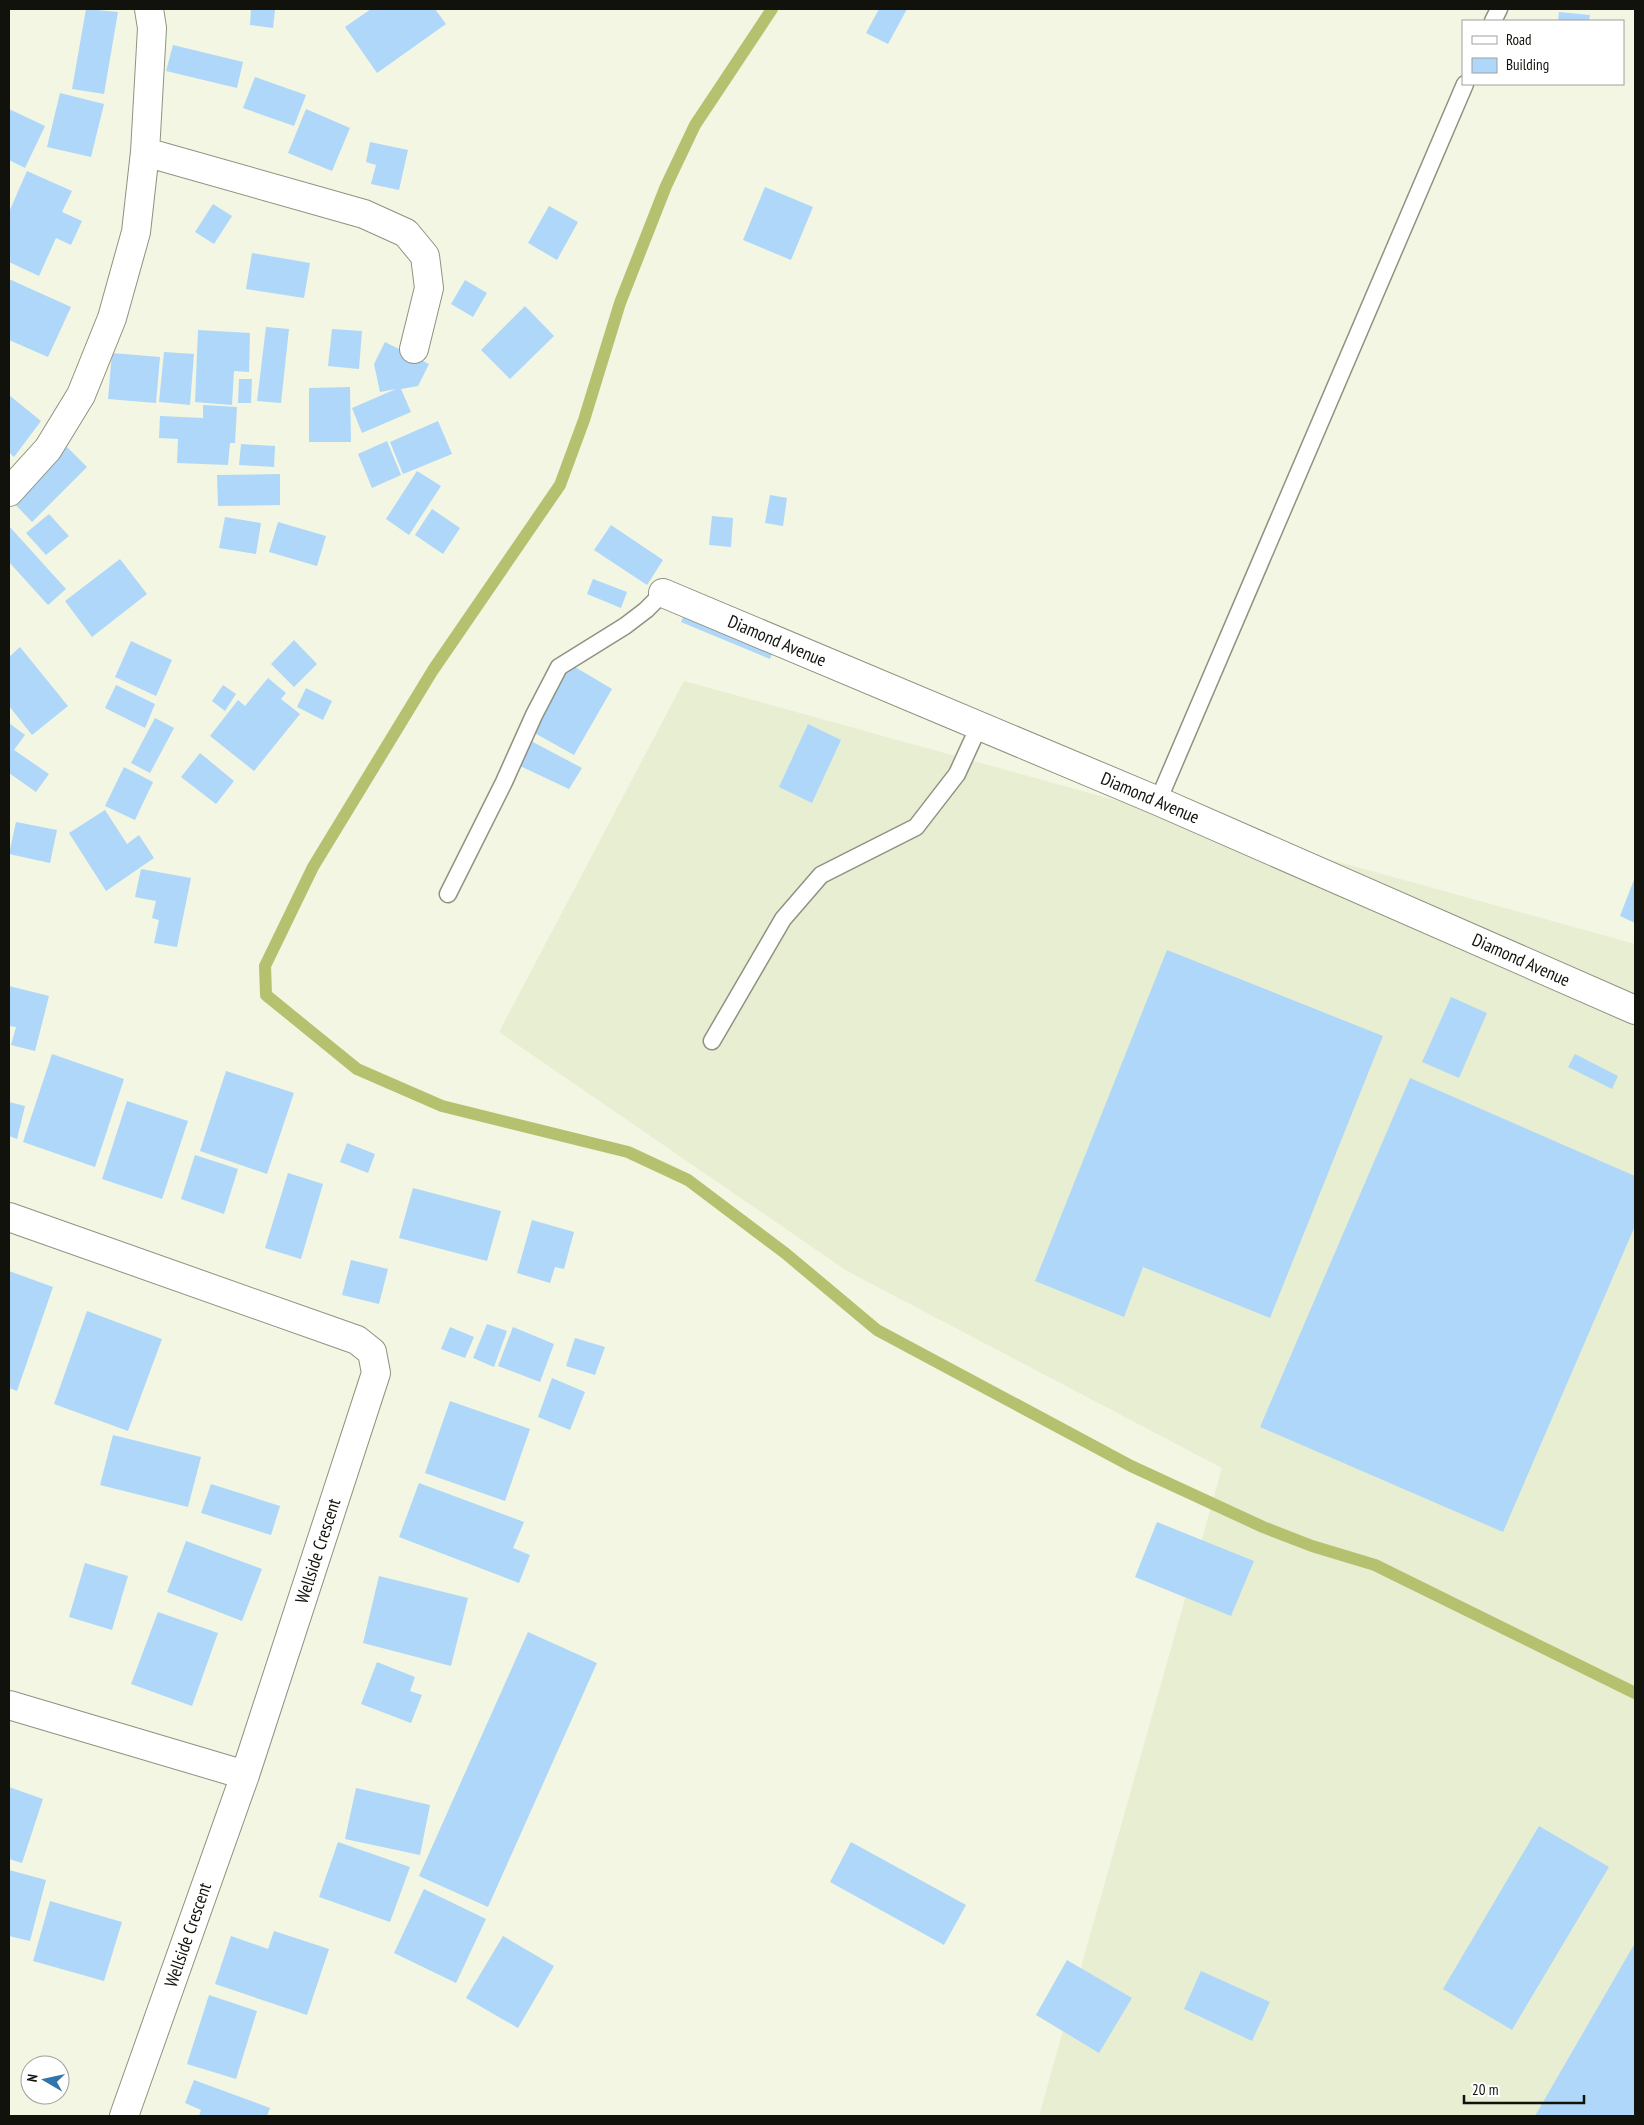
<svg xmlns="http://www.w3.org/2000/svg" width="1644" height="2125" viewBox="0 0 1644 2125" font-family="'PT Sans Narrow',sans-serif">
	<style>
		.built { fill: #e8eed2 }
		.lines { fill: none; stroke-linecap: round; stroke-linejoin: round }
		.stream { stroke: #b5c16f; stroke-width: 12 }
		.building { fill: #afd7fa }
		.lane-casing { stroke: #8f9280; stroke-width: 19 }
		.street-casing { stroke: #8f9280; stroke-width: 30 }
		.lane { stroke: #fff; stroke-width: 16 }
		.street { stroke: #fff; stroke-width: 28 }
		.labels { text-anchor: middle; stroke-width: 4; stroke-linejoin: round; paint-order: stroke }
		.street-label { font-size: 18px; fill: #11120b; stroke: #fff }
	</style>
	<rect width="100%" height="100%" fill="#f2f6e2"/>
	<path class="built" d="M684,681L1635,944V2116H1039L1222,1468L847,1271L499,1032Z"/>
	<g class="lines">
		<path class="stream" d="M772,9L695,125L666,186L620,303L584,420L560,485L433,670L313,867L265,966L266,995L357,1069L442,1106L628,1152L688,1180L785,1253L877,1330L1131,1466L1263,1527L1312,1546L1375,1565L1635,1693"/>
	</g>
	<path class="building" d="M86,9L118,12L104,94L72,89Z
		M251,9L275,10L273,28L250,25Z
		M371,9H435L446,24L377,73L345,27Z
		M879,9H907L888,44L866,33Z
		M1559,12L1590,15L1589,21H1558Z
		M173,45L243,62L237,88L166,71Z
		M255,77L306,95L294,126L243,108Z
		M60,93L104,104L91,157L47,147Z
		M9,109L45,126L25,168L9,160Z
		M306,109L350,128L332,171L288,153Z
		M370,142L408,150L399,190L371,184L376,165L366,162Z
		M27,171L72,191L62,212L82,221L71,245L56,238L39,276L9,262V212Z
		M765,187L813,207L791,260L743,240Z
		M213,204L232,216L214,244L195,232Z
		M549,206L578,222L557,260L528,243Z
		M252,253L310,263L304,298L246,289Z
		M9,279L71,307L48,357L9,340Z
		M465,280L487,293L473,317L451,304Z
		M525,306L554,336L510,379L481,350Z
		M266,327L289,329L281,403L257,401Z
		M332,329L362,331L359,369L328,366Z
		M198,330L250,333L249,372L234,371L232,405L195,402Z
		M385,342L429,364L418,386L401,389L411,412L362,433L352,408L396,389L380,392L374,364Z
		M164,352L194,354L190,405L159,402Z
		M112,353L160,357L156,403L108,399Z
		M239,379H252L251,403H238Z
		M350,387L351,442H309V388Z
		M9,395L41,421L14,457L9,452Z
		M203,405L237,407L235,443H230L228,465L177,463L178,439L159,438L160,416L203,418Z
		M438,421L452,454L403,474L390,442Z
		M387,441L401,475L372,488L358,454Z
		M241,444L275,446L274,467L239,465Z
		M67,447L87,467L32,522L12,501Z
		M417,471L441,486L409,535L386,519Z
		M280,474V505L218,506L217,475Z
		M770,495L787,498L783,526L765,523Z
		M432,509L460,528L443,554L415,535Z
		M49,514L69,536L46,555L26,533Z
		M712,516L733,518L731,547L709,545Z
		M225,517L261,523L256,554L219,548Z
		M278,522L326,536L317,566L269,552Z
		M611,525L663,560L647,585L594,550Z
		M9,526L66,589L48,605L9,562Z
		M120,559L147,594L92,637L65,601Z
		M593,579L627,592L621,608L587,594Z
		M689,604L777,641L770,659L681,622Z
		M294,640L317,664L294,687L271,664Z
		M131,641L172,660L156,696L115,677Z
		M20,647L68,706L32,735L9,706V657Z
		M570,664L612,689L574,755L531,731Z
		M268,678L286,693L281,699L300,714L254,771L210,736L238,700L245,706Z
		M116,685L155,704L145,728L105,708Z
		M223,685L236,694L225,711L212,701Z
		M306,688L332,701L323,720L297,707Z
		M155,718L174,728L150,773L131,763Z
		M9,723L25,735L14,750L49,774L36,792L9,773Z
		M808,724L841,740L812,803L779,787Z
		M531,741L582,768L569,789L520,766Z
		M200,753L234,781L216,804L181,777Z
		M124,767L153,782L135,820L105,806Z
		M105,810L127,844L139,835L154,858L106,891L69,833Z
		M16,822L57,830L50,863L9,854Z
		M141,869L191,878L177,947L154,943L159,920L152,918L156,901L135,897Z
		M1635,877V923L1620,916Z
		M1167,950L1383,1036L1270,1318L1143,1267L1124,1317L1035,1281Z
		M9,986L49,996L35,1051L11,1045L16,1027L9,1026Z
		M1451,997L1487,1013L1459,1078L1422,1062Z
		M52,1054L124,1079L95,1167L23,1142Z
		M1575,1054L1618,1076L1612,1089L1568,1067Z
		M226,1071L294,1093L267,1174L200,1151Z
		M1410,1078L1635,1176V1226L1503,1532L1260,1427Z
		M127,1101L188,1121L162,1199L102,1179Z
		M9,1102L25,1106L17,1139L9,1136Z
		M347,1143L375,1154L368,1173L340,1162Z
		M195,1155L238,1169L224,1214L181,1199Z
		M288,1173L323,1184L301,1259L265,1248Z
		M413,1188L501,1211L487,1261L399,1238Z
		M532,1220L574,1232L564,1269L555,1267L550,1283L517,1273Z
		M351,1260L388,1269L379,1304L342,1295Z
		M9,1271L53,1287L17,1391L9,1388Z
		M87,1311L162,1339L128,1431L54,1404Z
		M487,1324L507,1331L494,1367L473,1358Z
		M450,1327L474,1337L465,1358L441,1349Z
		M513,1327L554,1344L540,1382L498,1366Z
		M575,1338L605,1347L595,1375L566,1366Z
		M552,1378L585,1392L570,1430L538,1417Z
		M450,1401L530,1429L505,1501L425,1473Z
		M113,1435L201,1457L188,1507L100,1485Z
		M419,1483L524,1522L513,1548L530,1555L519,1583L399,1537Z
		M211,1484L280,1506L271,1535L201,1513Z
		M1157,1522L1254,1561L1231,1616L1135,1577Z
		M186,1541L262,1569L242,1621L167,1592Z
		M85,1563L128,1576L112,1630L69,1617Z
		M379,1576L468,1598L451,1666L363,1643Z
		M158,1612L218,1633L192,1706L131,1684Z
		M528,1632L597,1663L488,1907L419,1876Z
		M377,1662L415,1677L410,1691L422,1695L411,1723L361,1704Z
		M9,1787L43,1799L22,1863L9,1859Z
		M356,1788L430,1805L420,1855L345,1839Z
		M1539,1826L1609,1867L1512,2030L1443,1989Z
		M338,1842L410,1867L390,1922L319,1897Z
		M851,1842L966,1905L944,1945L830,1882Z
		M9,1870L46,1880L30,1941L9,1936Z
		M424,1889L486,1919L456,1983L394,1953Z
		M50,1901L122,1922L104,1981L33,1961Z
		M274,1931L329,1949L307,2015L215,1984L231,1936L268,1949Z
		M503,1936L554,1966L518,2028L466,1998Z
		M1635,1943V2116H1535Z
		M1067,1960L1132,1998L1099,2053L1036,2015Z
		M1201,1971L1270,2002L1252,2041L1184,2009Z
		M209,1995L257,2011L236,2079L187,2064Z
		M194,2080L270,2108L267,2116H199L201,2110L185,2103Z"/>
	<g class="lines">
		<g class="lane-casing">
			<path id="lane" d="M1493,21L1499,9
				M1158,801L1465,84
				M448,894L504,782L534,715L559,667L625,626L646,610L663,593
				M712,1041L783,919L821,875L916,827L957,774L979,726"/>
		</g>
		<g class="street-casing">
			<path id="street" d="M145,152L364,214L406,233L425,256L429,288L414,349
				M9,492L48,449L81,395L112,318L136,232L145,152L152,28L149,9
				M663,593L1158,801L1635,1010
				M9,1217L357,1340L372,1352L376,1373L245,1775L124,2116
				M9,1705L245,1775"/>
		</g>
		<use href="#lane" class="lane"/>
		<use href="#street" class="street"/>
	</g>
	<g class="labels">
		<g class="street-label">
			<text transform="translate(777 641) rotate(23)" y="6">Diamond Avenue</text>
			<text transform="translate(1150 798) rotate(23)" y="6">Diamond Avenue</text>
			<text transform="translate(1521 960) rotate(24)" y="6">Diamond Avenue</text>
			<text transform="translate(318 1551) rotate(-72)" y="6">Wellside Crescent</text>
			<text transform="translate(188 1935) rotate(-71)" y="6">Wellside Crescent</text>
		</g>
	</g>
	<rect width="1644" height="2125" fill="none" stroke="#11120b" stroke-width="20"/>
	<rect x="1462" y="20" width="162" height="65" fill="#ffffff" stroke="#a0a09d"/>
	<rect x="1472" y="36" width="25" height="8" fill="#ffffff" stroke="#a0a09d"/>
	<text x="1506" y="45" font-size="15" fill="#11120b">Road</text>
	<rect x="1472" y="58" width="25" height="15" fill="#afd7fa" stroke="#a0a09d"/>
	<text x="1506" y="70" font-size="15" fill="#11120b">Building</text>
	<g transform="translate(45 2080) rotate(279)"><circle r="24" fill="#ffffff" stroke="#a0a09d"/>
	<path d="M0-4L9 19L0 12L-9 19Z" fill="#3175aa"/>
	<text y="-8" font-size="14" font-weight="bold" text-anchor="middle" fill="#11120b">N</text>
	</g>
	<path d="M1464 2095v8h120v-8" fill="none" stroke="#11120b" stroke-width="2.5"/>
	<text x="1472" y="2095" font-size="15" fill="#11120b" stroke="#ffffff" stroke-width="4" paint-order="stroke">20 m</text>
</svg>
